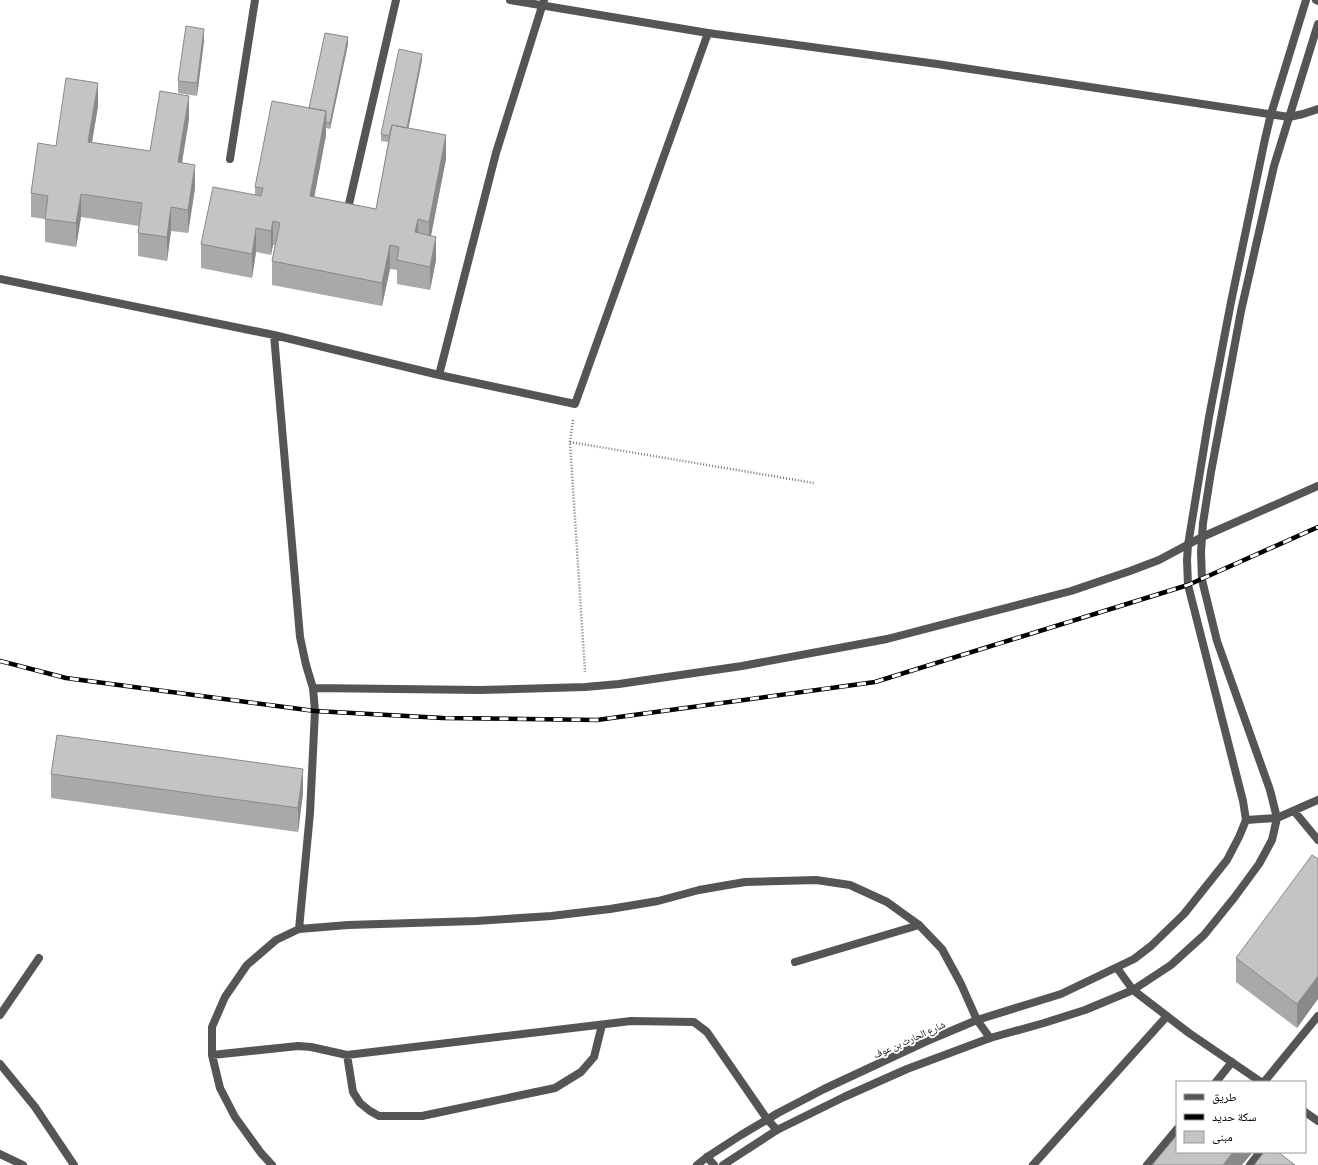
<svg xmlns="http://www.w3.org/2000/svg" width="1318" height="1165" viewBox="0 0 1318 1165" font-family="'PT Sans Narrow','Noto Naskh Arabic',sans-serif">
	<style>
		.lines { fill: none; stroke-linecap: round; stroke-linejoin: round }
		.path { stroke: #777; stroke-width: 2.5; stroke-dasharray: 1 2; stroke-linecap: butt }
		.service { stroke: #555; stroke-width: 8 }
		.minor { stroke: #555; stroke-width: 8 }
		.tertiary { stroke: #555; stroke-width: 8 }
		.rail-casing { stroke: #000; stroke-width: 4.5 }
		.rail { stroke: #fff; stroke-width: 3; stroke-dasharray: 9; stroke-linecap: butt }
		.wall { fill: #a9a9a9 }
		.shaded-wall { fill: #898989 }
		.building { fill: #c4c4c4; stroke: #898989 }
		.labels { text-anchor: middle; stroke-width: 4; stroke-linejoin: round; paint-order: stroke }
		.street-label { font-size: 10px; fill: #000; stroke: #fff }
	</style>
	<rect width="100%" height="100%" fill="#fff"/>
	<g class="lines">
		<path class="path" d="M573,420L570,442L585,672
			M570,442L814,483"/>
		<path class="service" d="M230,159L255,0
			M349,204L396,0
			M795,962L919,925
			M0,1015L39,958"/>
		<path class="minor" d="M0,279L274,335L439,375L575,404L708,33
			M274,335L300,637L306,665L313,688L315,711L310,813L299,929
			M439,375L496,153L544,0
			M313,688L480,690L585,687L619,684L742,666L887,639L1071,591L1130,571L1159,560L1202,537L1318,486
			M1294,811L1318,840
			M1246,820L1277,818L1318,800
			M212,1055L298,1046L311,1047L347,1055L631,1021L694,1022L707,1032L767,1119L777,1130
			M347,1055L353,1092L360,1103L370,1111L379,1116H422L555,1088L581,1072L594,1057L602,1025
			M0,1064L35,1107L74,1165
			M1216,1082L1232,1062
			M1264,1082L1318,1016
			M0,1154L23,1165
			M707,1157L714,1165
			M272,1165L261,1153L235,1117L220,1088L212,1055V1027L225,997L247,965L276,940L299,929L348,925L476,921L551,916L610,909L658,901L699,890L745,882L816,880L850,885L887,902L919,925L942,949L961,984L977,1020L990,1038
			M1033,1165L1167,1016
			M1147,1165L1177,1129
			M1250,1165L1260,1152"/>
		<path class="tertiary" d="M510,0L708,33L937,64L1289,117L1303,114L1318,109
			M1316,0L1318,1
			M1117,968L1133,990L1189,1033L1261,1082
			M1305,1112L1318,1121
			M697,1165L707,1157L741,1135L778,1113L824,1089L927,1041L977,1020L1061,994L1134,959L1151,946L1184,914L1227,860L1239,837L1246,820L1243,801L1188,585L1187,560L1188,545L1209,417L1231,302L1265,139L1271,114L1306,0
			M723,1165L777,1130L844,1097L907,1069L990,1038L1044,1023L1085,1010L1133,990L1171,965L1204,935L1234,898L1259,864L1272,840L1277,818L1270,790L1217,641L1202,580L1201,552L1203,523L1211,472L1241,311L1274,166L1318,24"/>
		<g class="rail-casing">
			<path id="rail" d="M0,661L66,678L315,711L443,718L597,720L875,682L1188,585L1318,527"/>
		</g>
		<use href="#rail" class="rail"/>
	</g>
	<path class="wall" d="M204,41L197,96L178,93V81Z
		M348,44L330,129L326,128V135L314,197L376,209L388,142L381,141V134L422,60L408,128L446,159L431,236L436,260L430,290L397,284V270L390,269L382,306L272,285V261L275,245H273L271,255L256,252L252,278L201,268V244L255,195V187L309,108Z
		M98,106L92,142L150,151L189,119L182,163L195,188L188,233L171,231L167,261L138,256V233L139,226L81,217L76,247L45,242V219L31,217V193L56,146Z
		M51,774L303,793L298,832L51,798Z
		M1318,859L1297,1028L1236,982V958Z"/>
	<path class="shaded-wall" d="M204,29V41L197,96V83Z
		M348,37V44L330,129V123Z
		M422,54V60L405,146V139Z
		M98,83V106L88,166V142Z
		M189,96V119L178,186V162Z
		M326,111V135L310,220V196Z
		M446,135V159L429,245V222Z
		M195,165V188L188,233V210Z
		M81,194V217L76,247V223Z
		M171,207V231L167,261V237Z
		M418,219V243L415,232Z
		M273,221V245L271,255V231Z
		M256,228V252L252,278V254Z
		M436,237V260L430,290V267Z
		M390,245V269L382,306V283Z
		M303,769V793L298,832V808Z
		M1318,976V999L1297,1028V1004Z
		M1233,1152H1253L1242,1165H1223Z"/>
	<path class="building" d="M186,26L204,29L197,83L178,81Z
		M325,33L348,37L330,123L326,122V111L309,108Z
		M399,49L422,54L407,128L392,125L389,136L381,134Z
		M66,78L98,83L88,142L150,151L160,91L189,96L178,162L195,165L188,210L171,207L167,237L138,233L142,203L81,194L76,223L45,219L48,196L31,193L38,143L56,146Z
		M272,101L326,111L310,196L376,209L392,125L446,135L429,222L418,219L415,232L436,237L430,267L397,260L399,247L390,245L382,283L272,261L280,223L273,221L271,231L256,228L252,254L201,244L213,187L261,196L263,188L255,187Z
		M57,735L303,769L298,808L51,774Z
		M1312,855L1318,859V976L1297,1004L1236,958Z
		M1177,1135V1152H1233L1223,1165H1152Z
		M1264,1152H1278L1295,1165H1254Z"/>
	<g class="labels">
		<g class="street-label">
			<text transform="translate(909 1039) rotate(-24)" y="4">شارع الحارث بن عوف</text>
		</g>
	</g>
	<rect x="1176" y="1081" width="130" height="72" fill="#ffffff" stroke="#999999"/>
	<rect x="1184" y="1094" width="20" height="6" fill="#555555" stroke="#999999"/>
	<text x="1212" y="1101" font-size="12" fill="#000000">طريق</text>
	<rect x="1184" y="1114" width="20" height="6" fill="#000000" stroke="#999999"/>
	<text x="1212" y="1121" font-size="12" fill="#000000">سكة حديد</text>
	<rect x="1184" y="1131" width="20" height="12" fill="#c4c4c4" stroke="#999999"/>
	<text x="1212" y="1141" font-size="12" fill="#000000">مبنى</text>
</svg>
